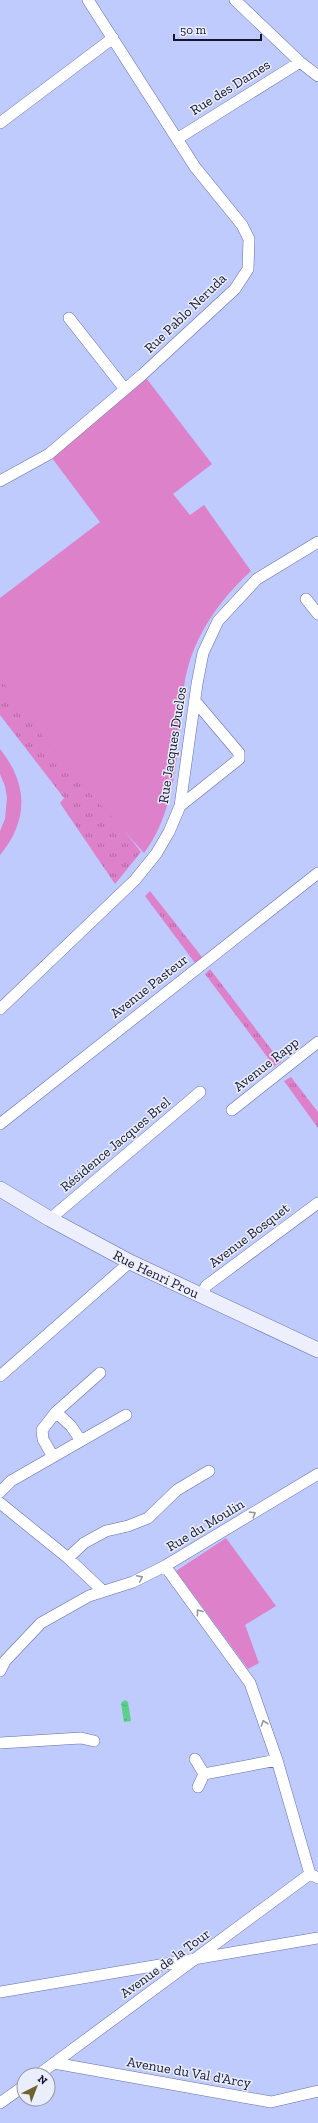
<svg xmlns="http://www.w3.org/2000/svg" width="318" height="2123" viewBox="0 0 318 2123" font-family="'Zilla Slab',serif">
	<style>
		.grass { fill: url(#grass-tufts) }
		.green { fill: #dd81ca }
		.water { fill: url(#water-ripples) }
		.lines { fill: none; stroke-linecap: round; stroke-linejoin: round }
		.street-casing { stroke: #646fa8; stroke-width: 12 }
		.secondary-casing { stroke: #646fa8; stroke-width: 16 }
		.street { stroke: #fff; stroke-width: 11 }
		.secondary { stroke: #edf0fc; stroke-width: 15 }
		.oneway { stroke: #9596a0 }
		.labels { text-anchor: middle; stroke-width: 3; stroke-linejoin: round; paint-order: stroke }
		.street-label { font-size: 14px; fill: #13162d; stroke: #eaedfa }
	</style>
	<defs>
		<pattern id="grass-tufts" width="24" height="20" patternUnits="userSpaceOnUse"><rect width="24" height="20" fill="#dd81ca"/><path d="M3 7l-1-3M5 7V3M7 7l1-3M15 17l-1-3M17 17v-4M19 17l1-3" fill="none" stroke="#b269a4"/></pattern>
		<pattern id="water-ripples" width="26" height="14" patternUnits="userSpaceOnUse"><rect width="26" height="14" fill="#59d18b"/><path d="M2 4q2-2 4 0t4 0M15 11q2-2 4 0t4 0" fill="none" stroke="#4db378"/></pattern>
	</defs>
	<rect width="100%" height="100%" fill="#bfcafd"/>
	<path class="grass" d="M0,671L141,852L115,884L60,803L64,798L0,715Z
		M150,891L202,957L195,963L145,896Z
		M210,969L281,1062L274,1066L205,974Z
		M291,1077L318,1112V1128L284,1081Z"/>
	<path class="green" d="M143,374L212,464L173,494L190,515L204,505L251,571C218,601 190,641 184,687C177,741 179,807 144,853L62,762L0,678V598L100,522L49,454Z
		M0,749C28,784 29,820 0,855V831L5,819L7,798L5,786L0,774Z
		M226,1538L276,1606L245,1625L259,1663L248,1669L176,1571Z"/>
	<path class="water" d="M125,1700L128,1702L131,1721L124,1722L121,1703Z"/>
	<g class="lines">
		<g class="street-casing">
			<path id="street" d="M235,0L300,62L318,76
				M0,123L113,38
				M177,139L300,62
				M69,318L124,388
				M0,481L49,454L143,374L235,289L248,269L249,239L242,225L195,167L88,0
				M306,599L318,614
				M180,806L239,759V753L195,701
				M0,1009L135,880L156,854L169,832L180,806L197,684L203,653L218,621L257,579L318,542
				M232,1110L318,1042
				M0,1124L318,873
				M50,1219L200,1092
				M203,1295L206,1286L318,1203
				M0,1376L130,1262
				M56,1412L71,1426L81,1441
				M53,1457L43,1439L42,1430L56,1412L100,1373
				M0,1492L11,1481L126,1415
				M0,1503L68,1558L103,1591
				M68,1558L84,1543L106,1531L128,1526L148,1518L177,1490L209,1471
				M165,1566L250,1683L277,1760L310,1874L318,1878
				M0,1671L5,1661L41,1623L89,1596L133,1582L165,1566L318,1474
				M0,1743L81,1738L94,1741
				M195,1759L204,1774
				M198,1787L204,1774L277,1760
				M0,1992L318,1938
				M54,2063L271,2102L318,2091
				M38,2075L310,1874
				M0,2103L24,2086"/>
		</g>
		<g class="secondary-casing">
			<g id="secondary">
				<path id="s1" d="M0,1189L50,1219L130,1262L318,1350"/>
			</g>
		</g>
		<use href="#street" class="street"/>
		<use href="#secondary" class="secondary"/>
	</g>
	<defs><path id="oneway-chevron" d="M-2-3.5L2.5 0L-2 3.5" fill="none" stroke-width="1.6" stroke-linecap="round" stroke-linejoin="round"/></defs>
	<g class="oneway">
		<use href="#oneway-chevron" transform="translate(253 1514) rotate(-32)"/>
		<use href="#oneway-chevron" transform="translate(140 1578) rotate(-26)"/>
		<use href="#oneway-chevron" transform="translate(199 1612) rotate(-126)"/>
		<use href="#oneway-chevron" transform="translate(264 1723) rotate(-109)"/>
	</g>
	<g class="labels">
		<g class="street-label">
			<text transform="translate(230 87) rotate(-32)" y="5">Rue des Dames</text>
			<text transform="translate(185 313) rotate(-44)" y="5">Rue Pablo Neruda</text>
			<text transform="translate(172 745) rotate(-81)" y="5">Rue Jacques Duclos</text>
			<text transform="translate(149 986) rotate(-38)" y="5">Avenue Pasteur</text>
			<text transform="translate(266 1064) rotate(-38)" y="5">Avenue Rapp</text>
			<text transform="translate(115 1144) rotate(-40)" y="5">Résidence Jacques Brel</text>
			<text transform="translate(249 1235) rotate(-37)" y="5">Avenue Bosquet</text>
			<text dy="5" stroke="none"><textPath href="#s1" startOffset="178">Rue Henri Prou</textPath></text>
			<text transform="translate(205 1525) rotate(-31)" y="5">Rue du Moulin</text>
			<text transform="translate(165 1963) rotate(-36)" y="5">Avenue de la Tour</text>
			<text transform="translate(189 2072) rotate(10)" y="5">Avenue du Val d'Arcy</text>
		</g>
	</g>
	<g transform="translate(36 2087) rotate(42)"><circle r="19" fill="#eaedfa" stroke="#9497a8"/>
	<path d="M0-3L7 15L0 10L-7 15Z" fill="#6f622f"/>
	<text y="-6" font-size="11" font-weight="bold" text-anchor="middle" fill="#13162d">N</text>
	</g>
	<path d="M174 34v6h87v-6" fill="none" stroke="#13162d" stroke-width="2"/>
	<text x="180" y="34" font-size="12" fill="#13162d" stroke="#eaedfa" stroke-width="3" paint-order="stroke">50 m</text>
</svg>
